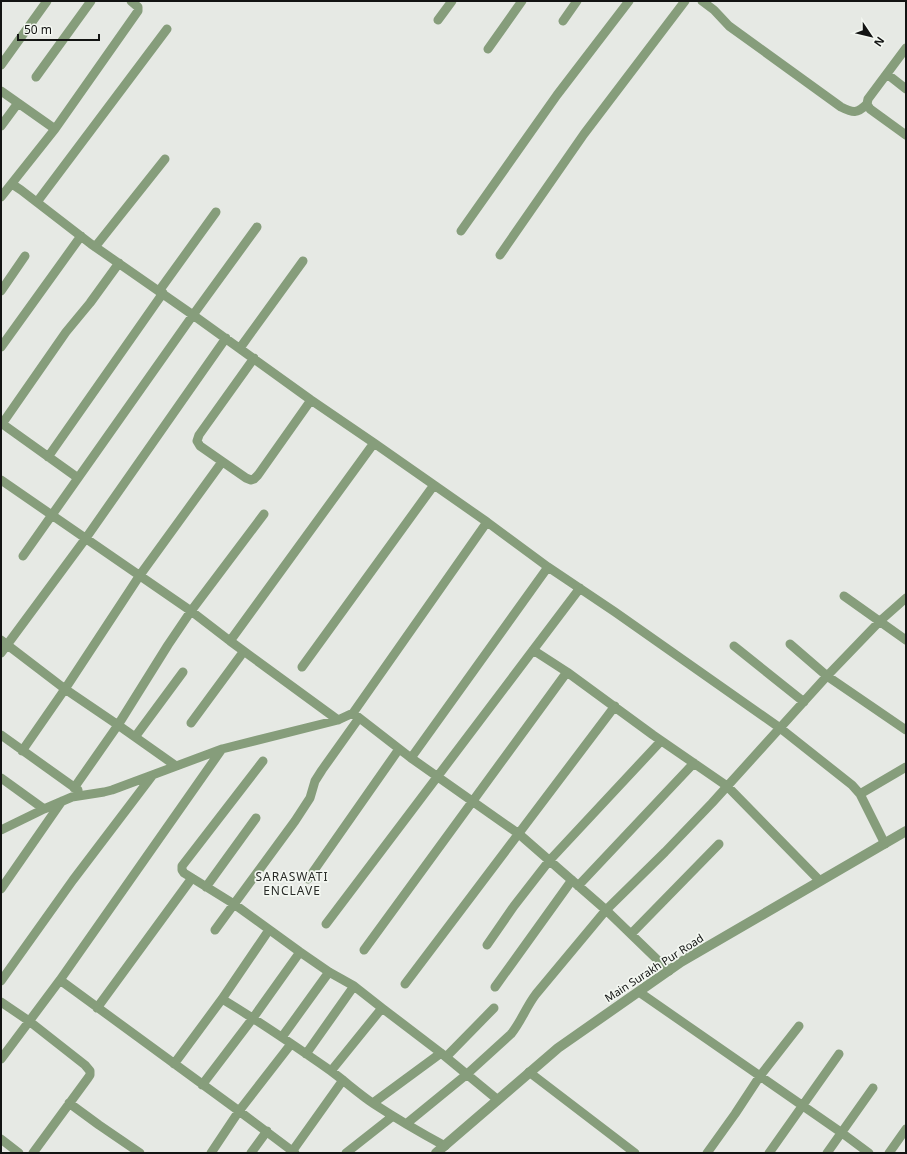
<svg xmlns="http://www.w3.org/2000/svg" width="907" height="1154" viewBox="0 0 907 1154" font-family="'Noto Sans',sans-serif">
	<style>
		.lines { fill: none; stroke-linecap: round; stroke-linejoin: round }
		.minor { stroke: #869d7b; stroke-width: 9 }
		.tertiary { stroke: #869d7b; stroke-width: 10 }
		.labels { text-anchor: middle; stroke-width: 3.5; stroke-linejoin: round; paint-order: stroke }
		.street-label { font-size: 11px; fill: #131413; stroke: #f3f7f1 }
		.neighbourhood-label { font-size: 12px; letter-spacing: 1px; fill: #282b27; stroke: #f3f7f1 }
	</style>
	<rect width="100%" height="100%" fill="#e6e9e4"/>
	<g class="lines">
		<path class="minor" d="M702,1L714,10L729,26L841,107C853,113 857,114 867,104
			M438,20L452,1
			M563,21L577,1
			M906,48L868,99L867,104L870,109L906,135
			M488,49L522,1
			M1,65L47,1
			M887,74L906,89
			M36,77L91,1
			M1,91L55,129
			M1,126L18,103
			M12,184L21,190L91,244L193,315L311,400L374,443L487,522L548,567L615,612L780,728L852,785L860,794L885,844
			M1,197L55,129L138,11V7L131,1
			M37,202L167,29
			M461,231L557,95L629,1
			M95,247L165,159
			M500,255L584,134L685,1
			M1,291L25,256
			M159,291L216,212
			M1,347L81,236
			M240,348L303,261
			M254,358L199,435L197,441L200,446L246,478L251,480L254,479L258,475L311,400
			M1,423L78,478
			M2,424L66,332L90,303L119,263
			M48,457L163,293
			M1,480L191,611L230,641L338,720
			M23,556L193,315L257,227
			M844,596L906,640
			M1,640L65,689L118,725L176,766
			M230,641L374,443
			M790,644L827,676L906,730
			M734,646L804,702
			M533,650L567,672L653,735L727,786L820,881
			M1,653L86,538L226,338
			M302,667L434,485
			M353,713L411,758L519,834L606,910L669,971
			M191,723L244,651
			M1,735L78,790
			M135,737L183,672
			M22,751L65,689L140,575L222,462
			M411,758L548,567
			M263,761L182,866V870L184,873L234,904L300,952L329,972L354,986L382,1008
			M1,778L44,809
			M74,788L118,725L168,645L191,611L264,514
			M860,794L906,767
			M1,830L44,809L72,797L104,792L112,790L222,749L338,720L353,713L487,522
			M308,879L399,749
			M578,886L694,763
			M206,887L256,818
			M1,889L62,801
			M326,924L580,588
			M215,930L295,821L310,798L315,781L322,770L359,718
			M631,934L719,844
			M487,945L514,906L549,861L661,741
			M364,950L567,672
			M60,980L239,1111L295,1153
			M1,981L73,880L152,776
			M405,984L615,706
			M495,987L572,880
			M639,992L842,1133L869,1153
			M222,999C259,1021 295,1046 331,1071C346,1082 359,1094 374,1104C397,1119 421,1133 445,1146
			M1,1002L29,1021L85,1065L90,1071V1075L88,1078L33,1153
			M97,1008L192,878
			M282,1037L329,972
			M306,1054L354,986
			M446,1057L494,1008
			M1,1059L60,980L222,749
			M174,1064L222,999L269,930
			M331,1071L382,1008L441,1053L498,1100
			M529,1072L635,1153
			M202,1085L253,1018L300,952
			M69,1103L99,1125L140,1153
			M373,1103L441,1053
			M406,1124L466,1075L511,1034C521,1022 526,1007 536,994L606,910L665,852L712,803L827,676L880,621L906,598
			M1,1139L19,1153
			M211,1153L239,1111L291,1044
			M251,1153L267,1131
			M291,1153L343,1080
			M346,1153L393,1116
			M707,1153L735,1114L760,1076L799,1026
			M769,1153L839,1054
			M827,1153L873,1088
			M889,1153L906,1129"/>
		<path class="tertiary" d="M436,1153L558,1048L681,962L906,831"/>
	</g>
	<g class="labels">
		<g class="street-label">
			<text transform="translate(654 968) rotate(-33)" y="4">Main Surakh Pur Road</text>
		</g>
		<g class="neighbourhood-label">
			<text x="292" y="881">SARASWATI<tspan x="292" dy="14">ENCLAVE</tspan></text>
		</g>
	</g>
	<rect width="907" height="1154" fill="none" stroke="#131413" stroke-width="4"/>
	<g transform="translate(871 36) rotate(125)" stroke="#f3f7f1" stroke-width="3" paint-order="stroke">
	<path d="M0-3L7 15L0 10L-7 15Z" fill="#131413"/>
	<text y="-6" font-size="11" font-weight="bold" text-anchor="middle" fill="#131413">N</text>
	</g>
	<path d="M18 34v6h81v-6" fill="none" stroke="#131413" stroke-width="2"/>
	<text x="24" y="34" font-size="12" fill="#131413" stroke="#f3f7f1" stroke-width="3" paint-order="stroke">50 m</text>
</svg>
